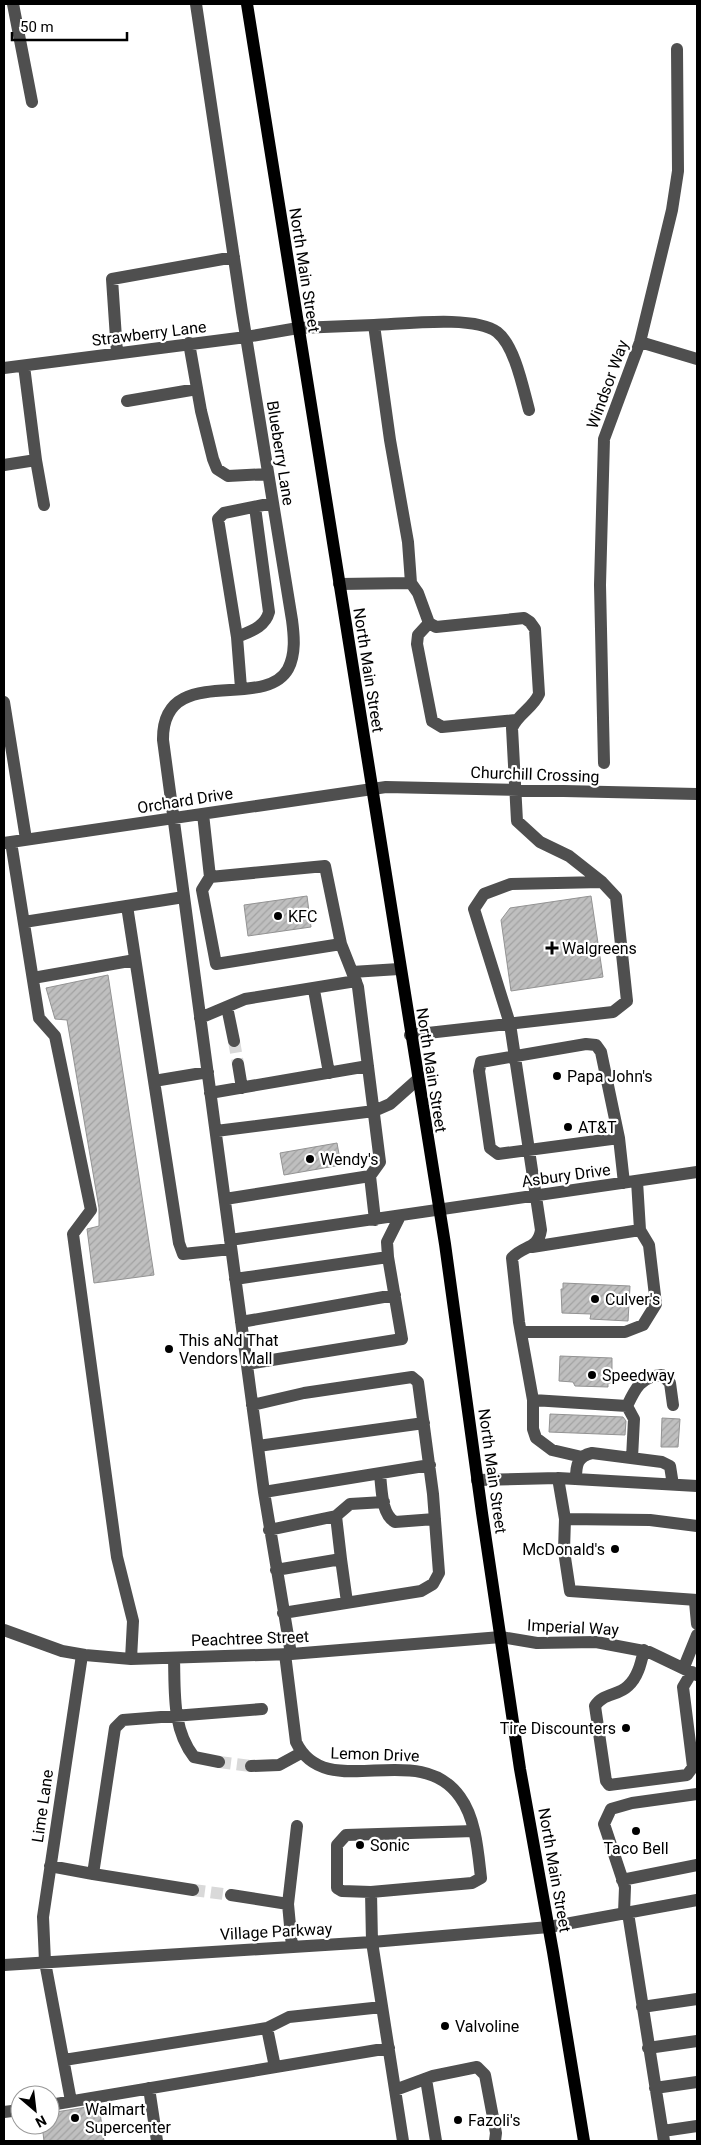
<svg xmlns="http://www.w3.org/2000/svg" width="701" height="2145" viewBox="0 0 701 2145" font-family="Roboto,sans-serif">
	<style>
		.building { fill: url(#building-hatch); stroke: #939393 }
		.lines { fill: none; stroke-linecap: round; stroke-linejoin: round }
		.minor-tunnel { stroke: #d9d9d9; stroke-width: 12; stroke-dasharray: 12 6; stroke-linecap: butt }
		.minor { stroke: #4f4f4f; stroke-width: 12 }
		.major { stroke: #000; stroke-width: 12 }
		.poi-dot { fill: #000; stroke: #fff; stroke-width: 2 }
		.labels { text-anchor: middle; stroke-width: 4.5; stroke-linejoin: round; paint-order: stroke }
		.street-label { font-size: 16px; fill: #000; stroke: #fff }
		.poi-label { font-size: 16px; fill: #000; stroke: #fff; text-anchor: start }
	</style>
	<defs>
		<pattern id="building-hatch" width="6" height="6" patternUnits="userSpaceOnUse" patternTransform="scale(1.25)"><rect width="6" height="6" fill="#bfbfbf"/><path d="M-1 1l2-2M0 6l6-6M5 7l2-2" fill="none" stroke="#a2a2a2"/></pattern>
	</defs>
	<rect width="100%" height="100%" fill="#fff"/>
	<path class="building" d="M307,896L311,927L248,936L244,905Z
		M591,896L603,977L511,991L501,920L510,908Z
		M108,975L154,1275L94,1283L87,1229L99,1226V1208L67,1020L55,1019L46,988Z
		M337,1143L341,1165L284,1175L280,1153Z
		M563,1283L630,1286L628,1321L590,1319L591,1314L562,1313L561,1289H563Z
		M560,1356L612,1358V1383H608V1387L575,1386L573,1382L559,1381Z
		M550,1414L623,1417L626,1421L625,1435L549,1432Z
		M662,1418L680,1419L678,1447H661Z
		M99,2105L104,2141H44L42,2125H50V2113Z"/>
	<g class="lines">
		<path class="minor-tunnel" d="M234,1041L238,1064
			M219,1762L251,1766
			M193,1890L231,1895"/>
		<path class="minor" d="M13,4L32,102
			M196,4L242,312L292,620C294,635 296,654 288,669C264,712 162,661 163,740L264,1492L291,1654
			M374,325C404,324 474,315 497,332C515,346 523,388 529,410
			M640,342L697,359
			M189,343L201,411L213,459L217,469L228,476L268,474
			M117,353L112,279L234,257
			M4,368L246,337L298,328L374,325L390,440L408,542L411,583
			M127,401L197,389
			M36,460L44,505
			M4,465L36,460L24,366
			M339,584L411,583L418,593L429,623L436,627L524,618L530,622L535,629L539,694C533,708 518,714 512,728L517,821L540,842L569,856L602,882L616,897L627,1001L613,1012L410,1035
			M429,623L418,635L417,644L432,721L442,727L516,720
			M237,637C251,631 265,627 269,612L255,507
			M241,688L237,637L218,519L224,513L273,503
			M4,702L26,839
			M604,763L600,585L604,439L640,342L672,210L678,171L677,49
			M203,814L210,877L202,890L216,964L341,944
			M11,842L39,1018L55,1036L91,1210L73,1234L117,1557L133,1621L131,1659
			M4,843L386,787L697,794
			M210,877L325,866L341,944L358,987L380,1162L370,1176L225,1199
			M127,906L179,1243L183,1254L231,1249
			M24,922L184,897
			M352,972L399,969
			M33,978L135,960
			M314,990L329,1073
			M227,1007L234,1041
			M200,1018L245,999L356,981
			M238,1064L242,1088
			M154,1081L208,1072
			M210,1093L368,1066
			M216,1131L374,1111L390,1104L417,1080
			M619,1138L498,1154L490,1148L479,1071L481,1062L586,1044L596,1045L601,1052L619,1138L624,1183
			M370,1176L375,1220
			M230,1240L697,1172
			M532,1247L640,1230L637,1181
			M388,1257L387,1242L400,1216
			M235,1279L388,1257L402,1339L247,1364
			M241,1322L395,1295
			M521,1332H625L643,1325L656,1304L649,1245L640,1230
			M533,1400L627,1406L634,1419L632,1458
			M252,1405L304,1393L412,1377L418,1382L433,1494L439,1573L433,1584L421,1591L283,1613
			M627,1406C635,1389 641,1376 662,1375L670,1383L673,1405
			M258,1446L424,1423
			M582,1457L552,1450L536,1438L533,1429V1400L519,1322L512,1258C523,1245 538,1250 541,1230L510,1024L474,909L484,894L511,884L602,882
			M380,1475C382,1489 381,1514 395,1522L435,1519
			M558,1478L565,1519L564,1551L570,1591L697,1600
			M576,1479C576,1466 577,1456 592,1453L662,1462L670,1466L673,1485
			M477,1480L558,1478L697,1486
			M264,1492L430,1465
			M565,1519L650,1520L697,1526
			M269,1530L336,1516L350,1504L384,1502
			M341,1559L347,1602
			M276,1570L341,1559L336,1516
			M695,1602L697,1624
			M4,1630L62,1651L85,1655L131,1659L291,1654L501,1637L537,1643L596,1642L649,1652L697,1675
			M644,1650C641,1663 638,1677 628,1686C618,1696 603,1693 595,1706L606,1781L609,1785L687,1775L693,1767L683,1687L692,1672
			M285,1654L296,1742C326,1805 418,1737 460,1797C476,1819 478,1852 481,1878L472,1883L371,1892L372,1942L403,2141
			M174,1658C175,1692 172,1729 194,1757L219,1762
			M684,1667L697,1635
			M251,1766L279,1765L301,1753
			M50,1866L93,1874L115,1728L123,1720L262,1709
			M93,1874L193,1890
			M622,1880L697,1865
			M371,1892L342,1891L337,1888V1845L346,1835L474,1831
			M231,1895L288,1904
			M624,1913L625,1887L604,1824L611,1809L632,1803L697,1794
			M628,1913L664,2141
			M292,1947L288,1904L297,1826
			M4,1965L372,1942L549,1927L697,1900
			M642,2007L697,1999
			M267,2028L289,2017L382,2007
			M648,2048L697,2041
			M64,2060L267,2028L275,2067
			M426,2079L436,2141
			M149,2088L157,2141
			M655,2088L697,2082
			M395,2090L433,2076L477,2067L485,2075L496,2133L495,2141
			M71,2101L45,1962L43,1917L82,1655
			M50,2105L389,2048
			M4,2112L20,2110
			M663,2131L697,2126"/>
		<path class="major" d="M247,4L445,1244L482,1513L520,1769L553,1952L584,2141"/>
	</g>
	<g class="poi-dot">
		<circle cx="278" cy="916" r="5"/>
		<path d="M549.5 940.5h5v5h5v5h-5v5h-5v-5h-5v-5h5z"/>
		<circle cx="557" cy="1076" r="5"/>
		<circle cx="568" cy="1127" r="5"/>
		<circle cx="310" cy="1159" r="5"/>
		<circle cx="595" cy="1299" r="5"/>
		<circle cx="169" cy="1349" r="5"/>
		<circle cx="592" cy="1375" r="5"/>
		<circle cx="615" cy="1549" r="5"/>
		<circle cx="626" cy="1728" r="5"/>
		<circle cx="636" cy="1831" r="5"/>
		<circle cx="360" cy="1845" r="5"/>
		<circle cx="445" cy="2026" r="5"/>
		<circle cx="75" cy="2118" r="5"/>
		<circle cx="458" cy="2120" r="5"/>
	</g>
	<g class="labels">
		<g class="street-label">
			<text transform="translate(305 270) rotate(81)" y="6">North Main Street</text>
			<text transform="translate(149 333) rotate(-7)" y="6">Strawberry Lane</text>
			<text transform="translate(607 384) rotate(-70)" y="6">Windsor Way</text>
			<text transform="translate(281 453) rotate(81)" y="6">Blueberry Lane</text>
			<text transform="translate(369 670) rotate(81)" y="6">North Main Street</text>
			<text transform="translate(535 774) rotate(2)" y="6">Churchill Crossing</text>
			<text transform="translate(185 800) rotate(-9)" y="6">Orchard Drive</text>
			<text transform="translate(432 1070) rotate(81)" y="6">North Main Street</text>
			<text transform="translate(566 1175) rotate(-8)" y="6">Asbury Drive</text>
			<text transform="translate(493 1471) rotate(82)" y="6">North Main Street</text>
			<text transform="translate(573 1627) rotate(3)" y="6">Imperial Way</text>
			<text transform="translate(250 1638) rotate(-2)" y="6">Peachtree Street</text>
			<text transform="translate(375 1754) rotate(2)" y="6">Lemon Drive</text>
			<text transform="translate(42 1806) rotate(-82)" y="6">Lime Lane</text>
			<text transform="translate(555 1870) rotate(80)" y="6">North Main Street</text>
			<text transform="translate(276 1931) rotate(-3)" y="6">Village Parkway</text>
		</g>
		<g class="poi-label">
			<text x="288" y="922">KFC</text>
			<text x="562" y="954">Walgreens</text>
			<text x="567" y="1082">Papa John's</text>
			<text x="578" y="1133">AT&amp;T</text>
			<text x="320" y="1165">Wendy's</text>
			<text x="605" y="1305">Culver's</text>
			<text x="179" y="1346">This aNd That<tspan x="179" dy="18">Vendors Mall</tspan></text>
			<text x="602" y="1381">Speedway</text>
			<text x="605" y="1555" text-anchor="end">McDonald's</text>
			<text x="616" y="1734" text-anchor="end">Tire Discounters</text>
			<text x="370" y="1851">Sonic</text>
			<text x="636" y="1854" text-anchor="middle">Taco Bell</text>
			<text x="455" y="2032">Valvoline</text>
			<text x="85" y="2115">Walmart<tspan x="85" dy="18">Supercenter</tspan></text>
			<text x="468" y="2126">Fazoli's</text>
		</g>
	</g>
	<rect width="701" height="2145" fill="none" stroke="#000000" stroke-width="10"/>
	<g transform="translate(35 2110) rotate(152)"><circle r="24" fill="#ffffff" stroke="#999999"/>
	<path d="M0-4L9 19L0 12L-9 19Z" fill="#000000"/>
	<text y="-8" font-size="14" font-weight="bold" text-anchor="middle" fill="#000000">N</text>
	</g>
	<path d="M12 32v8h115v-8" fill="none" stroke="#000000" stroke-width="2.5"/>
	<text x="20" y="32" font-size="15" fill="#000000" stroke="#ffffff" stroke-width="4" paint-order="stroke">50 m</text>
</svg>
